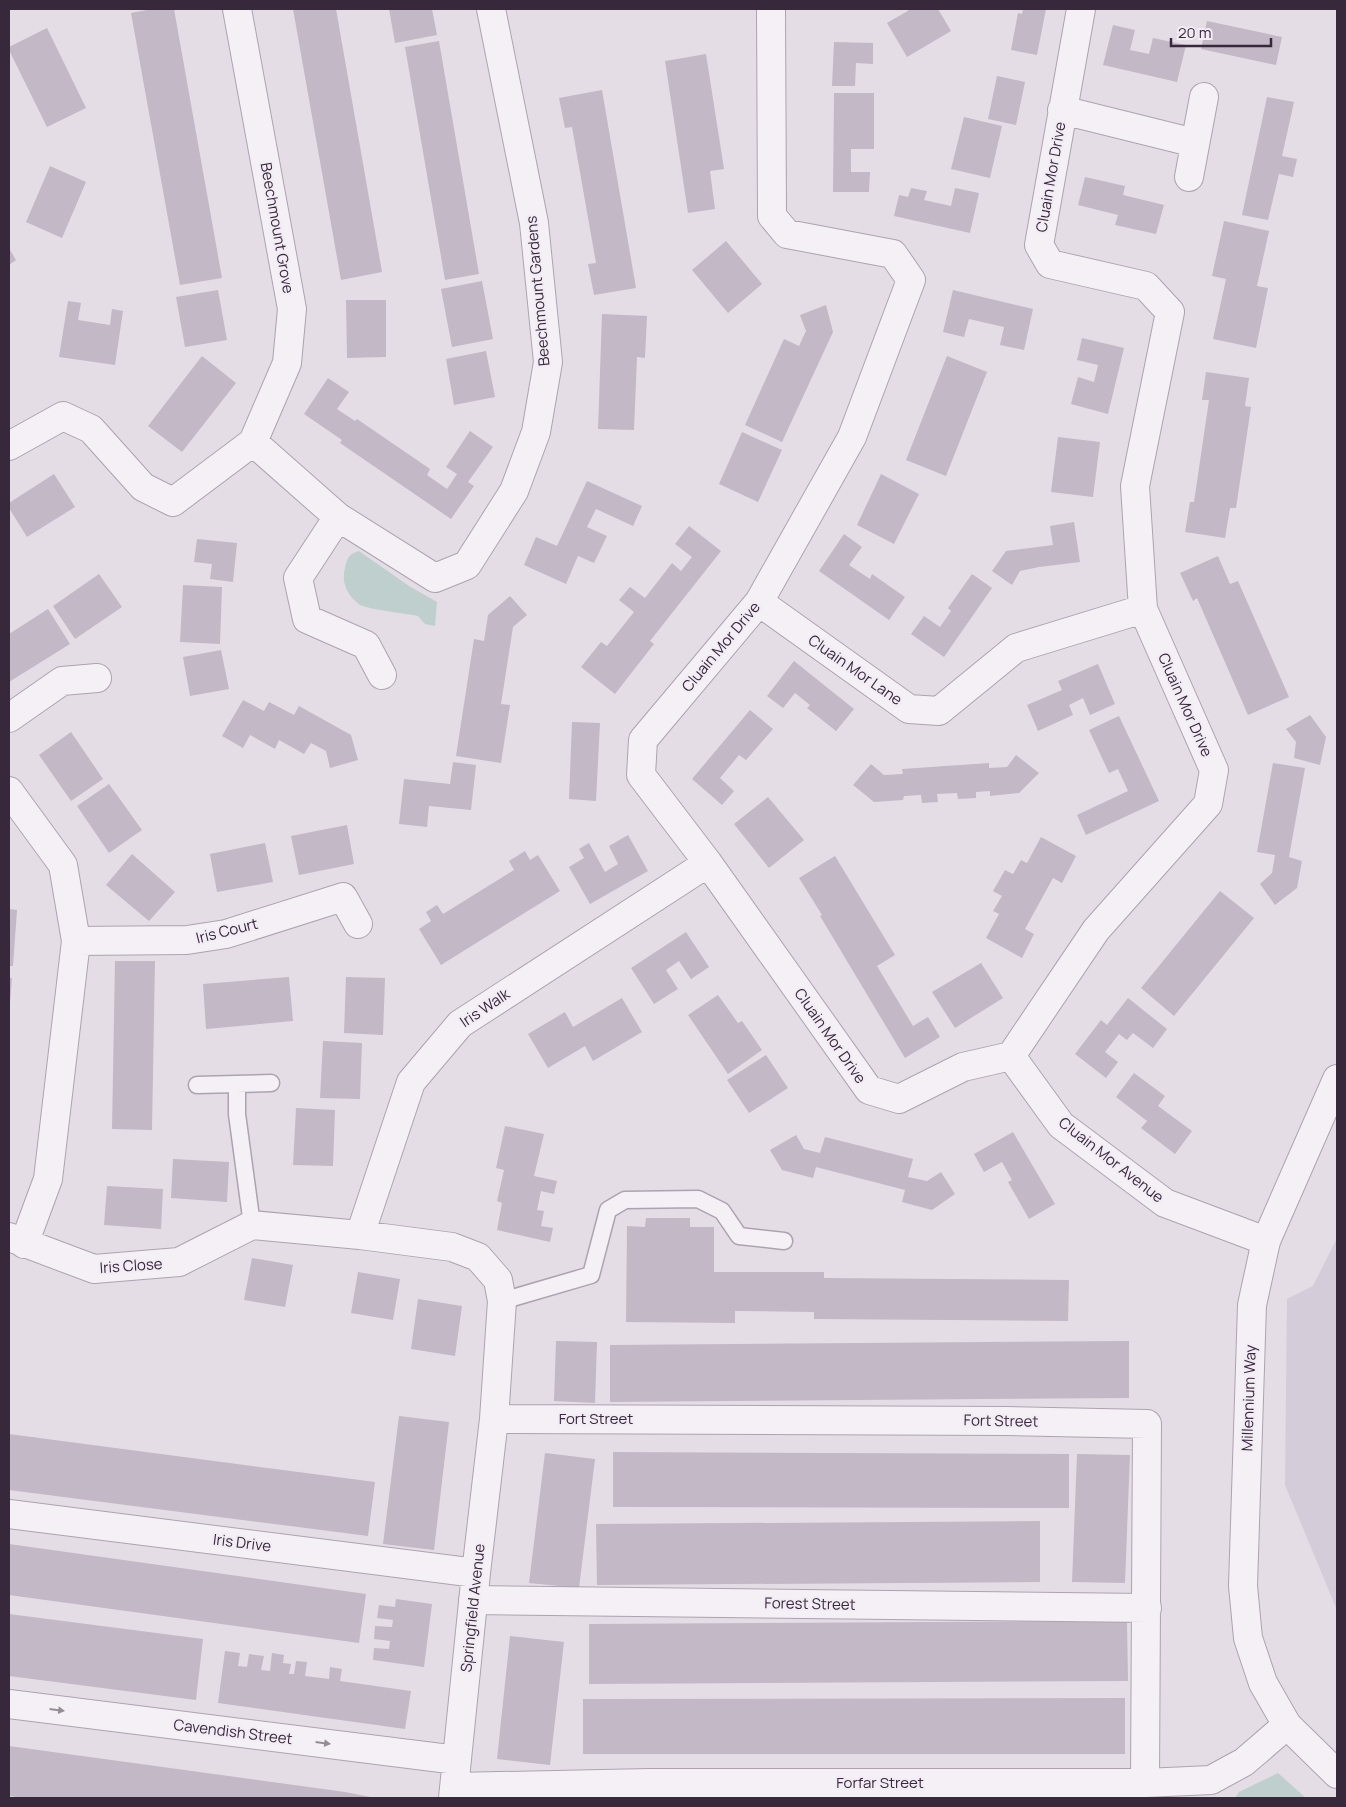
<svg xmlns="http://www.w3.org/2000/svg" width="1346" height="1807" viewBox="0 0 1346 1807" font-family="Manrope,sans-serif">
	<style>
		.built { fill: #d4ccd8 }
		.green { fill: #bfcfce }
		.building { fill: #c3b8c5 }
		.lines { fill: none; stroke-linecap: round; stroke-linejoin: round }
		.service-casing { stroke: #ada3b0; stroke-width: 19 }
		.minor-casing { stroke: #ada3b0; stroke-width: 30 }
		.tertiary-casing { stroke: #ada3b0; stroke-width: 30 }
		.service { stroke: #f4f0f5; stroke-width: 16 }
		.minor { stroke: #f4f0f5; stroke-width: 28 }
		.tertiary { stroke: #f4f0f5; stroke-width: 28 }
		.oneway { fill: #968c98 }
		.labels { text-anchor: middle; stroke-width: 4.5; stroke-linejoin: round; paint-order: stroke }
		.street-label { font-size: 15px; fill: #38283c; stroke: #f2edf4 }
	</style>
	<rect width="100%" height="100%" fill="#e4dde6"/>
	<path class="built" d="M1337,1238V1610L1285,1485L1287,1299L1313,1286Z"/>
	<path class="green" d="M359,551L409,586L437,602L435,626L425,624L418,616C407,614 368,609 360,605C347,596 341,582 345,568C347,558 349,554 359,551Z
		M1278,1773L1306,1798H1235L1239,1792Z"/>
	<path class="building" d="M152,9H174L222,278L180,285L131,13Z
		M293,9H336L382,272L341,280Z
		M389,9H432L437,35L395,43Z
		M911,9H938L951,31L907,57L887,23Z
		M1023,9H1046L1037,55L1011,50L1018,13L1022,14Z
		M1207,21L1282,37L1276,65L1201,49Z
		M1113,25L1135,30L1130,50L1149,54L1153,38L1186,45L1177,82L1103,65Z
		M47,28L86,108L47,127L9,50V47Z
		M439,41L479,274L445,280L405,47Z
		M834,42L873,43V64L856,63L855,86H832Z
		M706,54L724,169L710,171L715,209L688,213L665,61Z
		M997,76L1025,82L1016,125L988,119Z
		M602,90L636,288L594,295L588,264L596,263L572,127L565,128L559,98Z
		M834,93H874V149H851V172H870L869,192H833Z
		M1267,97L1294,102L1282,156L1297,159L1293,177L1279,174L1268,220L1242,215Z
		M964,117L1002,126L990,178L951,169Z
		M50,166L86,182L62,238L26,222Z
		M1085,177L1125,186L1123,195L1164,205L1156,234L1115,225L1118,215L1078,205Z
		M911,188L927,191L924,200L951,206L955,188L979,193L970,233L894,216L899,195L908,197Z
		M1224,221L1269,231L1257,286L1268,288L1256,348L1213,339L1226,279L1212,276Z
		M726,241L762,284L728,313L692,270Z
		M9,248L16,260L9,265Z
		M482,281L493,339L452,347L441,289Z
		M218,290L227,340L185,347L176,297Z
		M953,290L1033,309L1024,350L1000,345L1004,327L969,319L964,337L943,332Z
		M346,300H386V357L347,358Z
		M68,301L81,303L78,320L110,325L112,309L123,311L115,365L59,357Z
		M826,305L833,332L782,442L745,425L784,339L799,346L806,331L800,315Z
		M602,314L647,316L645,358L637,357L634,430L598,429Z
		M1082,338L1124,348L1108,414L1071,404L1078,377L1094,382L1098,365L1077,360Z
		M486,351L495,397L454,405L446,359Z
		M202,356L236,383L182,452L148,426Z
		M947,356L987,372L946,476L906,460Z
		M1206,372L1249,378L1245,406L1251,407L1236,508H1230L1225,538L1185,532L1190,502H1194L1209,400H1202Z
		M328,378L349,392L337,409L355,421L357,419L430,469L427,475L447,489L457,474L446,467L470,431L493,447L468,482L474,486L451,519L340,443L342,440L304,414Z
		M742,432L782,450L758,502L719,484Z
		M1058,437L1100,442L1093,497L1051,492Z
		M54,474L75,507L27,537L9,508V503Z
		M881,474L919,494L894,544L857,525Z
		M587,481L642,506L633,526L596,509L587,527L607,536L594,563L578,556L566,584L524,565L536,537L557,546Z
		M1074,522L1080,562L1039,567L1020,571L1012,585L992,571L1006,551L1053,545L1050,526Z
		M689,526L721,551L650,641L654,644L615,694L581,667L601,642L607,646L634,612L619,600L630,587L645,598L672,563L681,571L692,557L675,544Z
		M844,534L862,547L849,565L870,579L872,574L905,597L889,620L819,571Z
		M197,539L237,543L233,582L210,579L212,564L194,562Z
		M1218,556L1230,584L1238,581L1289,697L1248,715L1197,598L1193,601L1180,573Z
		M99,574L122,607L75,639L53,606Z
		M972,574L992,588L944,657L911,634L924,616L940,627L951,611L948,608Z
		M183,585L222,587L220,644L180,642Z
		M510,596L527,615L513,627L501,704L510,705L501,763L456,756L474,639L484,641L488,615Z
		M48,609L70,644L9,682V634Z
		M221,650L229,689L190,696L183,657Z
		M794,661L854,709L836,731L807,708L810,705L795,693L783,708L767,696Z
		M1098,664L1115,704L1090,715L1083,698L1069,705L1073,715L1038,731L1027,705L1062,690L1058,681Z
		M243,700L264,711L269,702L294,715L299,706L351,735L358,760L330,768L326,751L311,743L304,754L279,740L275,749L250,735L243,748L222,736Z
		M750,710L773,729L746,760L739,755L720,778L734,791L722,805L692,779Z
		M1310,715L1326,737L1320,765L1294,758L1296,742L1286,729Z
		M1119,716L1159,801L1086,835L1077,815L1128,791L1118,769L1109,773L1089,730Z
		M572,722L600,723L596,801L569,799Z
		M71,732L103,779L71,801L39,755Z
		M1016,755L1039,773L1019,793L990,796V791L976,792V798L958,799L957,793L937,794L938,802L922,803L921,795L904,796L903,800L874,802L853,785L871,764L884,775L903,774L902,769L989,763V768L1007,767Z
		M453,762L476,765L471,810L429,806L427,827L399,824L404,779L450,784Z
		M1273,763L1305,768L1289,857L1302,861L1297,888L1275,905L1260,884L1272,873L1275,855L1257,852Z
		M109,784L142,830L109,853L77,806Z
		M768,797L804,840L769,868L734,824Z
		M347,825L354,864L299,875L291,836Z
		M628,835L648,871L590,904L569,867L584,858L579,849L589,843L605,872L618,864L609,846Z
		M1041,837L1076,856L1062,883L1053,878L1025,929L1034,934L1022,958L986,938L999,914L993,911L1002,896L993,891L1005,870L1013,874L1021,860L1027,863Z
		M265,843L273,882L217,892L210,854Z
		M525,851L530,860L538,855L560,891L441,965L419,929L431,921L426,912L437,905L443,914L514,870L509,861Z
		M132,854L175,892L149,921L106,885Z
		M835,856L895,955L877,966L913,1026L928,1017L940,1037L905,1058L820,916L822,915L799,878Z
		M1220,891L1254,918L1174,1016L1141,988Z
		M9,909L17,910L13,966H9Z
		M686,932L709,967L691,979L679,961L666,970L678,989L654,1004L631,968Z
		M115,961H155L152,1130L112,1129Z
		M981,963L1003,998L955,1028L932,992Z
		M289,977L293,1021L206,1029L203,984Z
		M346,977L385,978L383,1035L344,1033Z
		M9,978H12L10,1003L9,1002Z
		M718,995L738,1023L742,1021L762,1050L728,1074L688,1015Z
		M622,998L642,1032L593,1061L585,1046L548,1068L528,1034L565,1012L573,1027Z
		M1128,998L1167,1029L1153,1048L1133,1033L1127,1040L1119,1034L1105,1052L1118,1062L1106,1078L1075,1054L1101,1020L1107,1025Z
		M323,1041L362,1043L360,1099L320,1098Z
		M766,1055L788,1088L749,1113L727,1080Z
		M1134,1073L1165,1096L1158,1106L1192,1131L1175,1154L1141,1128L1147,1121L1116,1097Z
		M296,1108L335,1110L333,1166L293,1165Z
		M505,1126L544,1134L534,1176L557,1181L554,1194L541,1191L537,1210L544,1211L541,1226L553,1228L550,1242L497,1230L502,1203L497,1201L504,1170L496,1168Z
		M1013,1132L1055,1204L1029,1219L1008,1182L1012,1180L1002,1162L984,1172L974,1154Z
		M796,1135L804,1149L820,1153L825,1137L913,1159L908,1177L927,1181L941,1172L955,1194L932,1210L902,1202L905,1190L816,1167L813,1178L782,1170L770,1150Z
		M173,1159L229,1162L227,1202L171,1198Z
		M107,1186L163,1189L161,1229L104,1225Z
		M646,1218H690V1227H714V1272H824V1278L1069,1280L1068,1321L814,1319V1312L735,1311V1323L626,1322L627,1226L645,1227Z
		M252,1258L293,1265L285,1307L244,1300Z
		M358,1272L400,1279L393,1320L351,1313Z
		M418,1299L462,1306L455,1356L411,1349Z
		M556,1341L597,1342L595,1403L554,1401Z
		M1129,1341V1398L610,1402V1345Z
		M399,1416L449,1422L434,1550L383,1544Z
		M9,1434L375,1482L368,1536L9,1490Z
		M613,1452L1069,1454V1508L613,1507Z
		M545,1453L595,1459L579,1588L529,1583Z
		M1077,1454L1130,1455L1125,1583L1072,1582Z
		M1040,1521V1582L597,1585L596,1524Z
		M9,1544L366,1594L359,1643L9,1595Z
		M396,1599L432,1604L424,1667L373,1660L374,1648L389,1649L390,1641L374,1639L375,1626L392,1627L393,1620L377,1618L379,1605L395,1607Z
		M9,1614L203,1639L196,1700L9,1676Z
		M1127,1621L1128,1681L589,1684V1624Z
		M510,1636L564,1642L550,1765L497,1759Z
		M225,1651L240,1653L238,1666L247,1667L249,1654L264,1656L261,1670L270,1671L272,1653L284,1655L283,1663L291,1664L289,1674H294L296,1661L307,1662L305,1676L329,1679L330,1667L342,1669L340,1681L411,1691L405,1729L218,1703Z
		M1125,1698V1754H583V1699Z
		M9,1746L345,1792L376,1798H23L9,1796Z"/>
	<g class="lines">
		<g class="service-casing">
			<path id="service" d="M237,1084V1114L252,1225
				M197,1085L271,1083
				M502,1301L591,1275L608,1210L625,1200L698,1199L722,1211L739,1236L784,1241"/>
		</g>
		<g class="minor-casing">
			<path id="minor" d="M771,9L772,216L787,234L893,254L911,280L852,437L759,602L643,740L641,775L708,863L869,1090L899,1099L963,1067L1011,1056L1096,930L1208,804L1214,770L1143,609L1135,486L1170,312L1146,286L1050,264L1039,245L1081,9
				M1062,110L1195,143
				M1189,177L1204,97
				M253,442L338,517L435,578L467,565L514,491L536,432L548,362L534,223L491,9
				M9,446L63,416L91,429L143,487L173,502L253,442L287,363L292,309L237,9
				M338,517L298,578L307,619L366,645L382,675
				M759,602L909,709L939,711L1016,648L1143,609
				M9,718L62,681L97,678
				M9,791L63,865L76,941L48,1179L24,1244
				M76,941L187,940L226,934L343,897L358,924
				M1011,1056L1061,1125L1165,1203L1266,1241
				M360,1235L411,1082L460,1024L708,863
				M9,1237L94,1269L179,1262L252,1225L360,1235L452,1247L478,1257L498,1280L502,1301L494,1419L476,1573L453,1798
				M494,1419L1007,1421L1147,1424L1145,1783
				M9,1514L476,1573
				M473,1600L1147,1608
				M9,1704L457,1760
				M454,1787L649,1783H1145L1211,1780L1244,1762L1287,1725"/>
		</g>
		<g class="tertiary-casing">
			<path id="tertiary" d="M1337,1079L1266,1241L1252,1305L1243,1586L1248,1638L1263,1683L1287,1725L1337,1774"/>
		</g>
		<use href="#service" class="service"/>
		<use href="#minor" class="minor"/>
		<use href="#tertiary" class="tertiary"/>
	</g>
	<defs><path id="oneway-solid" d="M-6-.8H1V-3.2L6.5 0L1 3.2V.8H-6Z" transform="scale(1.25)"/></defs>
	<g class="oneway">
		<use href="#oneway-solid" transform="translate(57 1710) rotate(7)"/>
		<use href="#oneway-solid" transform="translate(323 1743) rotate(7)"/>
	</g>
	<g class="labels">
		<g class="street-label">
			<text transform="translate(1051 177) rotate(-80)" y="5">Cluain Mor Drive</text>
			<text transform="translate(277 228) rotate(80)" y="5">Beechmount Grove</text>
			<text transform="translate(538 291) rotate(-95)" y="5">Beechmount Gardens</text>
			<text transform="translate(721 647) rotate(-50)" y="5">Cluain Mor Drive</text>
			<text transform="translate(855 670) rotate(35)" y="5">Cluain Mor Lane</text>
			<text transform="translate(1185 705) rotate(66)" y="5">Cluain Mor Drive</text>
			<text transform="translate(227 931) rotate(-14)" y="5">Iris Court</text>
			<text transform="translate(485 1008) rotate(-34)" y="5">Iris Walk</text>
			<text transform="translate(830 1036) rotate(55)" y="5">Cluain Mor Drive</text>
			<text transform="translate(1111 1160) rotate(38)" y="5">Cluain Mor Avenue</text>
			<text transform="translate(131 1266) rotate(-4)" y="5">Iris Close</text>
			<text transform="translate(1249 1398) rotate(-88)" y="5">Millennium Way</text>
			<text x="596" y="1424">Fort Street</text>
			<text transform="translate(1001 1421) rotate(1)" y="5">Fort Street</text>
			<text transform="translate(242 1543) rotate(7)" y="5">Iris Drive</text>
			<text transform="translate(810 1604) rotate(1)" y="5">Forest Street</text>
			<text transform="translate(473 1608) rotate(-84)" y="5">Springfield Avenue</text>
			<text transform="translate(233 1732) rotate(7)" y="5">Cavendish Street</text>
			<text x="880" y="1788">Forfar Street</text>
		</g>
	</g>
	<rect width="1346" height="1807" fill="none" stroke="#38283c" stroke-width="20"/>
	<path d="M1171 38v8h100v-8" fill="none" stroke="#38283c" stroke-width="2.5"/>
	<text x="1178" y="38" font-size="15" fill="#38283c" stroke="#f2edf4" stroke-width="4" paint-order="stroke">20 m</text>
</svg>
